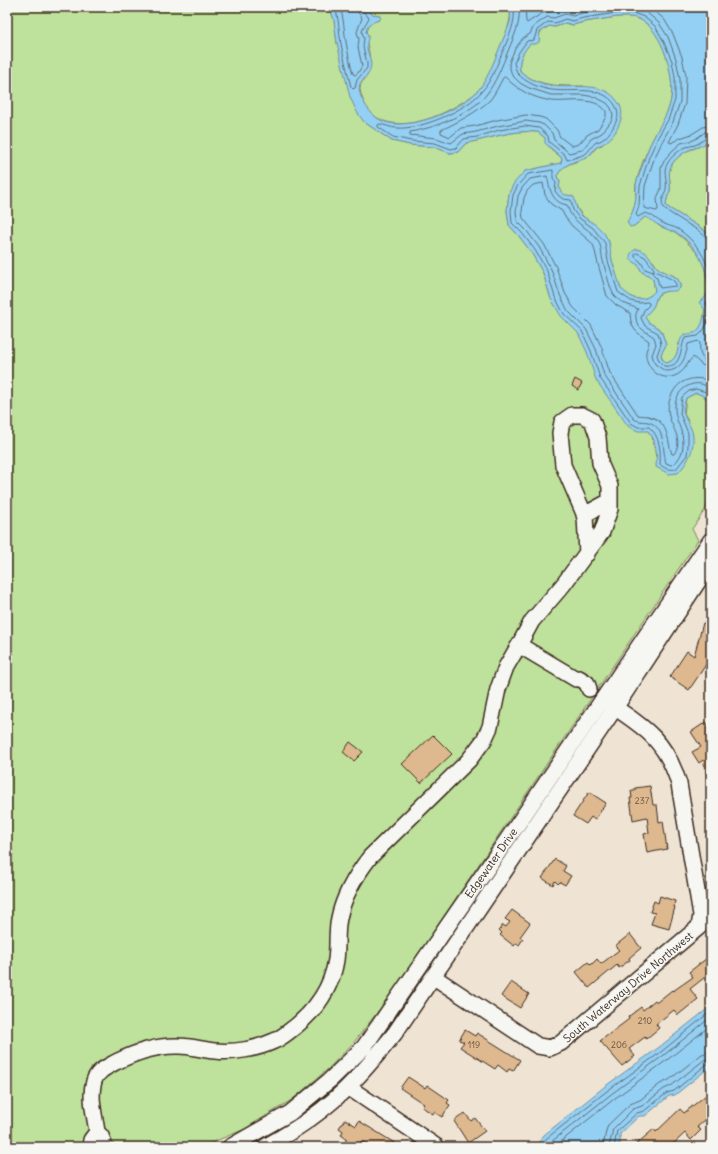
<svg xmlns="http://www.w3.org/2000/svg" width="718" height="1154" viewBox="0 0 718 1154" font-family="Delius,sans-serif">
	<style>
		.green { fill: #bee19b; stroke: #7c865c }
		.water { fill: #94d0f4; stroke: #708e9e; fill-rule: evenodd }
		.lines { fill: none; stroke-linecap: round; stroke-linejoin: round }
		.shore { stroke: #5f6c74; stroke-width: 1 }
		.building { fill: #deb98f; stroke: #3b2a1e }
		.minor-casing { stroke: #3b2a1e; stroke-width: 18 }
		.minor { stroke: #f6f6f2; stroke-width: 15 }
		.labels { text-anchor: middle; stroke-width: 3; stroke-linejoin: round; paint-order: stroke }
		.number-label { font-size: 9px; fill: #644e3a }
		.street-label { font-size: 11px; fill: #3b2a1e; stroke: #f6f6f2 }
	</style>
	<rect width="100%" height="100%" fill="#efe4d4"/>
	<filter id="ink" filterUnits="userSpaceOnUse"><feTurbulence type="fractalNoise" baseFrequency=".025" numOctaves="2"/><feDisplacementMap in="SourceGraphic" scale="8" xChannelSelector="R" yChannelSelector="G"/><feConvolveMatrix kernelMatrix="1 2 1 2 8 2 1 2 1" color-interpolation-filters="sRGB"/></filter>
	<g filter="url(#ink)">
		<path class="green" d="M7,7H330L334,20L337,43L364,122L392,141L410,145L434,147L450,153L458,152L466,143C491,139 512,129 538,132L545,138L551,149L562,158L561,163L525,171L509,193L507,211L509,225L519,236L531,252L543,273L551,299L578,333L648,431L652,436L656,457L688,421L684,414L686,398L696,393C712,397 709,407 709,421L711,423V497L705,510L692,529L698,540L390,996L355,1041L328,1069L293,1099L245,1129L201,1147H110L105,1130L85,1133L83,1147H7Z
			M365,7H510C512,21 506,32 501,45C495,59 490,75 480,88C474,96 464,101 456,106C426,124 373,139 361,94C357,81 366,82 368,73C370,68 370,57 369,52C366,39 361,24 379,20C375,15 369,12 365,7Z
			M617,17C625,17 634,16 641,20C663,31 675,76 671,99C669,112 661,124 655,135C647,150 640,167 636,184C635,189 636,194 636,199C635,204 633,209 632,214C632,217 634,222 634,226L645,217L652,219L659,226L675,232L684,239L699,255L705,269L709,290L706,298L703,323L697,332L689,334L679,343C678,352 676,360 667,363L662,359L661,354L666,345L661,330L648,322L644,317L648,312L653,307L657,296L663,292L680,288C681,273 665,275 657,267C655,265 655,263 653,261L635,262L638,265L642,272L648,275L653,279L655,291C650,297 644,300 636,299C631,297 624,294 621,289C618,285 611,258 610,251C609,248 610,244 609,242C604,230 588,222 581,214C576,208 576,203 571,196C564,196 562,194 559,188L560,181L557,178C559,164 575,163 586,158C593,155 593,147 602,145L584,86C561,86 538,87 520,71C518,61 522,52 530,44C535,40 539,39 540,32L549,26L555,27L566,23L573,25L584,22Z
			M711,138V236L701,228L669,208L666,206C666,200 668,196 670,191C671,183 668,175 670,169C671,162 681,154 687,151C697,147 702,147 711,138Z"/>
		<path class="water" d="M330,7H365L372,14L379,15L381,18L379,20C372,22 367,25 366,32C371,37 366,40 367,46C367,54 373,61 370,70C369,75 364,78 361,82C354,92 369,112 377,118C402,136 463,110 480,88C489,76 494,61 500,47C503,39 507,31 510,22C511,18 510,12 510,7H711V138C702,148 697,146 687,151C681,154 671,162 670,169C668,175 671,183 670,191C668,196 666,200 666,206L669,208L701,228L711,236V331L708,349L711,361V423L709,421C709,407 712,397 696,393L686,398C685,403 682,409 684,414C685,419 690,425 692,431C696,447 689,461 678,473L669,474L656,467C657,454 657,440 648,431H638L628,426L596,380L587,352L578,333L561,316L551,299L543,273L531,252L519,236L509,225L507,211L509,193L514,183L525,171L561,163L562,158L545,143V138L538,132C512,129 491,139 466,143L458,152L450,153L434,147L410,145L392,141L364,122L357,112L350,97L337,43L334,20ZM617,17C625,17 634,16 641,20C663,31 675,77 671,99C669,113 660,124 655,135C650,144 646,154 643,164C641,170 638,177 636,184C636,187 636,190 636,193C636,204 633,213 627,222L630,227L634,226L645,217C651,219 654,223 660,226C665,229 670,230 675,232C693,241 705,262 708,282C709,292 708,297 699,302L705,310C703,323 700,336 684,334C676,343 681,358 667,363L662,359L661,354L666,345L661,330L648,322L645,317C647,313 651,311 653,307C657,301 654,294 664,292C670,290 675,293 680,288C681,274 666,275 658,268C649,260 652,253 637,249C631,251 630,254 630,259L638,265L642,272L648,275L653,279L655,291L651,295L646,298L639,299L633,298L621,289L612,260L609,242L604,233L596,225L582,216L577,209L574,197C566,193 564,198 559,188L560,180L557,178C558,169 568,164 576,161C579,159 584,159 587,157C592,155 593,148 598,146C599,145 601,145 603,144C608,141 613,136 616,131C621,121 625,112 618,102C603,80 575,89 553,86C541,84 529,79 520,71C518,60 523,52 530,44H536L539,42L540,32L549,26L555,27L566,23L573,25L584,22Z
			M711,1006V1066L675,1095L669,1096L645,1116H639L620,1134V1144L616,1147H535L544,1135L604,1087L658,1048Z"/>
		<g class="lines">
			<path class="shore" d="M335,7C339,19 339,32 341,44C344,59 348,73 351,87L353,89L355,88L357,80L367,68V63L363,47L364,38L362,32L363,28L369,18L363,11L362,7
				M340,7C344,19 344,30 346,42C348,53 350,63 353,74L355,75L358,73L362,66L358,47L359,39L357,32L362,18L358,12L357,7
				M514,7C516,23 509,36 503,51C497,64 492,80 482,91C467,110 421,130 397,128C391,128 385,125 380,124L378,125V127L393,137L411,141L435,143L451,149L456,148L464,139L477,137L499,130L525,126L539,128L548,136L549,142L565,155L567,160C572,159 580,156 585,154C589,152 591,146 595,143C597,141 598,142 600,141C608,137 614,127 617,119C619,115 617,109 615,105C602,84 572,93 552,90C539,88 526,83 517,73L514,63L519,52L527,41L534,40L537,30L548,22L555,23L565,19L573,21L583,18L617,13H633L644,17L655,26L663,40L672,61L675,77V100L668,120L658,137L649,157L640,186L639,206L636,215L638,217L645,213C653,215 654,218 661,222C666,226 673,226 678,229C696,241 706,257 711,277
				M519,7C521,24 514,36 508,51C502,66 496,82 486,95C470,114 435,128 410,132V135L436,138L451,143L463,134L476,132L498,126L526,121L539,123L544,125L552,133L554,140L569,153L582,150L591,139L602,133L612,120L613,115L611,108L607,103L595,97L583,95H551L529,88L520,83L512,75L509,65L510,60L515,49L523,38L530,34L534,26L547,17L554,18L565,14L573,16L582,13L617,8H633L646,12L659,23L668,37L676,59L680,79V102L673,122L663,140L654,159L645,186L644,208L656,211L658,210L657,198L661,189V168L665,159L672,151L681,143L694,140L705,132L711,131
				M525,7L526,21L527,23L544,12L553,11L564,8L573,9L580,7
				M649,7L664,19L673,34L682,57L686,76L685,104L678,124L669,142L671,143L680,138L692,134L703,127L711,125
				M505,77C518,90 532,98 552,101C568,103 594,95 606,111V117L598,129L587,135L579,144L572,146L560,137L557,130L546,119L540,117L526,115L497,120L475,126L461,128L450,137L441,133V130C458,122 476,113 490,100C495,94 499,85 503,78Z
				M711,136C705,137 701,143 695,145C692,146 689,146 686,147C678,150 666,161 665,170C665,176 667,182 666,189C664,198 658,204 667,211L699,231L707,238L711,239
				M637,253L645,257L654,269L653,272L645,269L641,262L635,257V255Z
				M655,271L673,280L676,284V286L660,288L657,278L653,274Z
				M711,296L706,303L709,310L707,324L703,331L698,336L685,338C680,348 682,369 664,366L659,361L657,355L661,344L658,333L645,326L641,318L644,310L649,305V303L647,302L639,303L631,301L618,292L608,261L605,243L593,228L579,218L573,210L571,200L563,199L559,196L555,191L556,183L553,178V170L528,174L518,185L513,195L511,211L512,223L522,233L535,250L547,271L555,297L564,314L582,331L591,351L600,378L631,423L638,427H649C660,436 661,451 660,464C664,469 670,470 676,469L687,455L688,446V433L680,414L682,397L689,391L696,389L706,392L711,398
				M711,362C700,361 699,352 700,343L698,341L688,344C686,357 681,372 665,371L655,364L652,355L656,344L654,337C647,332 636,328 636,318C635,315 637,312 638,309C629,305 620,303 614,295C610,290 604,264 602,257C601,250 601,244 597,239C586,225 572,224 567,205C551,202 550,189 547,176L530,179L522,188L518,196L516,211L517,221L526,230L539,247L551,269L560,295L568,311L586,329L596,349L604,375L634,419C640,423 647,420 653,424C666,433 662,450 666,463L671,465L674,464C679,459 683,453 683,445C684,429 674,421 675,406C676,388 696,376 711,389
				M711,368L702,365L693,357C688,361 686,369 680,373C665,384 648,372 646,356C645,350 649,346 649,341C636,332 631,330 630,313L616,305L607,296L598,264L594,247L592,243L572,226L565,217L562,211L551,204L545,195L543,183L533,185L527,191L524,198L522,211L523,218L544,244L556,267L565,293L573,307L591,325L601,346L610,373L638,415C642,416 647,415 651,417C669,422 667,441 672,454H674C683,441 674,431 670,419C665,407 671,390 681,383C691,377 701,377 711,382
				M540,1147L547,1138L607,1091L661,1052L711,1011
				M547,1147L551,1142L610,1095L664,1055L711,1017
				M554,1147L614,1099L667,1060L711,1025
				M603,1147L606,1131L608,1125L630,1104L640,1100L660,1084L669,1080L702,1054L711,1052
				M609,1147L613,1129L633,1109L642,1106L664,1089L671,1086L704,1060L711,1058
				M614,1147L617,1131L637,1113L644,1111L667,1093L674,1091L707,1064L711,1063"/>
		</g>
		<path class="building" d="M575,379L582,383L578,390L572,386Z
			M703,623L711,625V657L689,690L670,677L687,651L694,656Z
			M706,722L711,730V780H708L703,760L699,763L692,752L701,747L691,732Z
			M433,735L452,754L421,783L402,764Z
			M350,742L363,752L354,761L343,752Z
			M650,786L653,805H657L659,822L663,821L667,849L647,853L644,834L649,833L647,817L633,820L630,798H632L631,791H635V788Z
			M589,792L606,803L595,820L591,817L586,824L573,816Z
			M555,859L566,866L563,871L571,876L565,885L560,882L558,884L555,881L553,885L542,878Z
			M660,896L675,901L674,907H675L669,929L651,924L655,913L650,912L654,901L658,903Z
			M512,910L530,923L520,937L523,939L519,945L516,943L514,946L500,935L502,933L499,930L503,925L506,927L510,922L505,919Z
			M630,934L641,948L629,958L630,960L619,968L617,965L589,988L576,972L588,962L591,965L597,959L601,964L619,950L615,946Z
			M711,955V983L705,977L690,989L698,999L678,1015L674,1010L656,1024L659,1028L646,1039L645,1037L629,1049L635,1056L622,1066L600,1041L629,1019L628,1017L641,1007L643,1010L655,1000L657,1002L672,990L673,991L693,977L689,972Z
			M511,982L529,994L520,1008L501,996Z
			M465,1030L475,1036L477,1033L520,1060L513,1071L509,1069L507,1072L498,1065L495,1069L460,1047L464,1042L459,1040Z
			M408,1077L425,1088L427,1085L449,1100L447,1103L450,1105L442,1117L434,1112L433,1114L422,1107L424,1104L400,1088Z
			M711,1091V1115L697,1127L701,1130L691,1140L685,1133L670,1147H633L654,1129L656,1132L680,1109L684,1113Z
			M465,1113L471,1121L475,1118L485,1131L468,1143L454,1121Z
			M345,1119L356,1126L359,1121L401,1147H371L361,1141L357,1147H350L344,1143L347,1139L341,1135L343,1131L339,1128Z"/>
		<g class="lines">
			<g class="minor-casing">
				<path id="minor" d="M584,515L610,501
					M519,645L532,621L563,585L602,532L610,509V486L600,463L598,437L592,420L582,415H572L562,422L560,433L563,465L585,516L587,554
					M434,977L538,1046L550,1048L561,1043L699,927L701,915L679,784C666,740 644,727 608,703
					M348,1087L437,1147
					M97,1132C95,1116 89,1098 94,1081C97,1071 107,1067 116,1062C136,1052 156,1045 179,1046C191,1046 203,1050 215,1051C234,1053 257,1049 274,1041C279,1039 283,1036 287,1033C312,1015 331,992 336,960C338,946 336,932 339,918C344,894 356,875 370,857L469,760L484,740L490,727L498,689L506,667L519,645L576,679L579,678L587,683L589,689
					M90,1147L91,1140L97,1132L101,1136L105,1147
					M230,1147L290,1113L330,1080L364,1047L520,821L711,540
					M265,1147C280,1138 297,1129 311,1118C344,1095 370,1064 395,1033L615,708L711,562"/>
			</g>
			<use href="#minor" class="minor"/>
		</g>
	</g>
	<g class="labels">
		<g class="number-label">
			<text x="642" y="804">237</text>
			<text x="645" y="1024">210</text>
			<text x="474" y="1048">119</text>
			<text x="619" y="1048">206</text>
		</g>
		<g class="street-label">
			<text transform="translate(491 863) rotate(-55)" y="4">Edgewater Drive</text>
			<text transform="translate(628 987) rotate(-40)" y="4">South Waterway Drive Northwest</text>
		</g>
	</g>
	<rect width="718" height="1154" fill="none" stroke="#f6f6f2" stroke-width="24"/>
	<rect x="12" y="12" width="694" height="1130" fill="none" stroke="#3b2a1e" stroke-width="1.5" filter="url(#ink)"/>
</svg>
